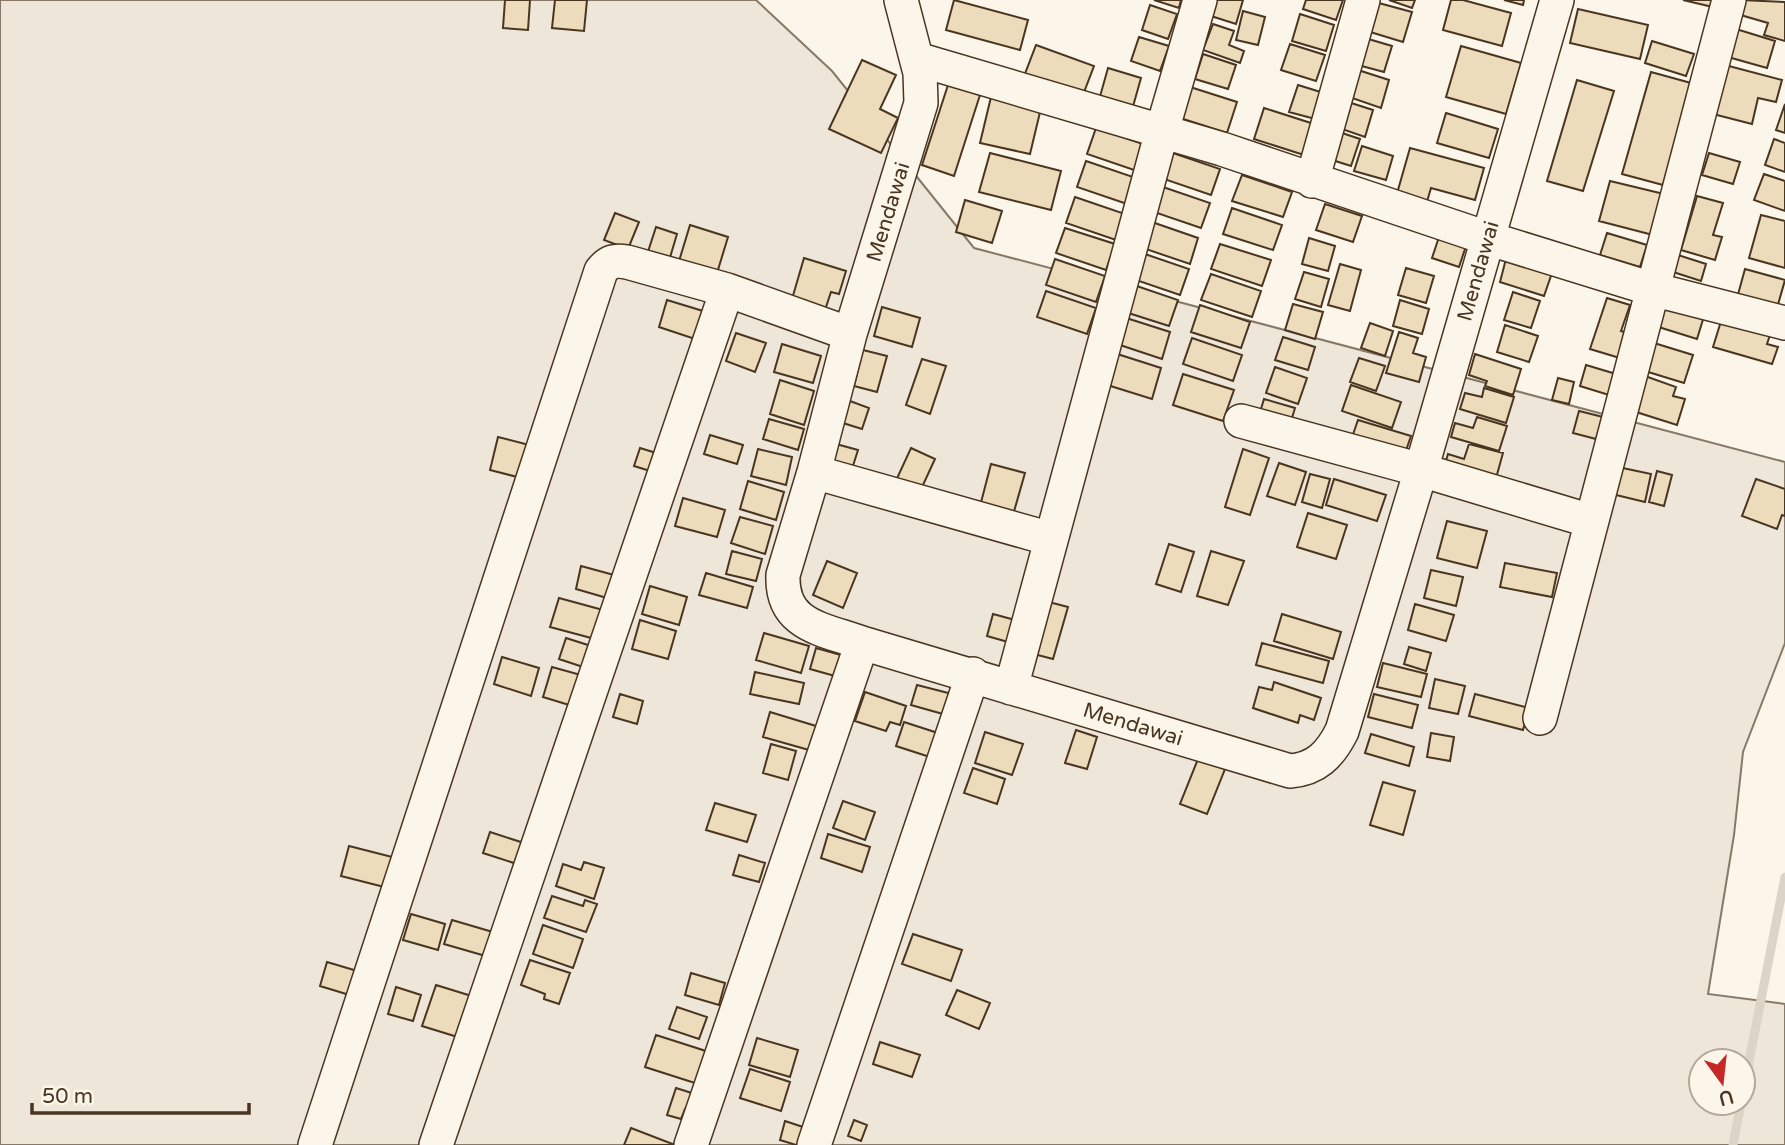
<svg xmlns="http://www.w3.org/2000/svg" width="1785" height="1145" viewBox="0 0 1785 1145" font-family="'Varela Round',sans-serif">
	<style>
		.green { fill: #ede6d9; stroke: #887966; stroke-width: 2; fill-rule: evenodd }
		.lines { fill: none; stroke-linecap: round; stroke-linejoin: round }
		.stream { stroke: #dcd4c6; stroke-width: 9 }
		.building { fill: #ecdcbc; stroke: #4a3520; stroke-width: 2 }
		.minor-casing { stroke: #4a3520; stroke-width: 36 }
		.minor { stroke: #fbf6e9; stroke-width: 33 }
		.labels { text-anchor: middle; stroke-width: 5; stroke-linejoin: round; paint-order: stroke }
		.street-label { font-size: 21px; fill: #4a3520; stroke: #fbf6e9 }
	</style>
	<rect width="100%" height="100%" fill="#fbf6e9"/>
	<path class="green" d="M0,0H756L832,71L974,248L1785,462V643L1743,752L1734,835L1708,994L1785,1004V1145H0ZM1701,1061H1743V1103H1701Z"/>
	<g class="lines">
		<path class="stream" d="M1743,1092L1785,877
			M1733,1145L1741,1103"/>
	</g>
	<path class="building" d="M505,0H530L528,30L503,28Z
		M555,0H587L584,31L552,28Z
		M954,0L1028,20L1020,50L946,30Z
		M1154,0H1181L1179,8Z
		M1216,0H1243L1236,24L1211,16Z
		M1306,0H1343L1336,20L1303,9Z
		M1389,0H1415L1412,8Z
		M1451,0H1463L1511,13L1502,46L1443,30Z
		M1504,0H1524L1523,5Z
		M1683,0H1720L1717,8Z
		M1741,0L1785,2V41L1764,35L1768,23L1737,14Z
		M1375,2L1412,12L1403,42L1367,31Z
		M1150,5L1177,14L1168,39L1142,30Z
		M1578,9L1648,25L1640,59L1570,43Z
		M1243,11L1265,17L1258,45L1236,40Z
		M1300,14L1334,25L1326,51L1292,41Z
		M1213,24L1234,31L1229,45L1244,51L1240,63L1203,50Z
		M1736,29L1775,41L1767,68L1728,57Z
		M1139,37L1169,46L1160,71L1131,61Z
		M1365,38L1392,46L1384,72L1358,65Z
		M1652,41L1694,54L1686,76L1645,63Z
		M1290,44L1325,55L1316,81L1281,70Z
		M1036,45L1094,66L1081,100L1023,79Z
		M1461,46L1521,63L1506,114L1446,97Z
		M1203,54L1236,65L1228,89L1195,79Z
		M862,60L896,75L880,109L898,118L881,153L829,129Z
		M1725,65L1782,80L1776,102L1758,98L1752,124L1713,114Z
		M1108,68L1141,78L1132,110L1099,100Z
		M1358,70L1389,80L1381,108L1349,97Z
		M1651,72L1691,83L1663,185L1622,174Z
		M1577,80L1614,91L1583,191L1547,181Z
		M948,85L980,95L954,176L922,165Z
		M1298,85L1327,94L1319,120L1289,112Z
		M1187,86L1237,102L1227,133L1177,117Z
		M991,97L1041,108L1030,154L980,143Z
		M1348,102L1373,110L1365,137L1339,128Z
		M1785,104V133L1776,130Z
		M1264,108L1314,124L1304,155L1254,139Z
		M1446,113L1498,129L1489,158L1437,143Z
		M1096,128L1146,145L1137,171L1087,154Z
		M1339,132L1360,139L1351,166L1329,159Z
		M1774,139L1785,143V172L1765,165Z
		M1362,146L1393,156L1386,180L1354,171Z
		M1410,148L1484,168L1475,200L1431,188L1426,205L1396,197Z
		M1170,152L1220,169L1211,195L1161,178Z
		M990,153L1061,171L1051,210L979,192Z
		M1709,153L1740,162L1733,184L1702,175Z
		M1086,161L1136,178L1127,204L1077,187Z
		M1764,174L1785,181V211L1754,200Z
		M1242,175L1292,192L1283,217L1232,201Z
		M1610,181L1664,194L1653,235L1599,221Z
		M1160,186L1210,203L1201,228L1151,211Z
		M1697,196L1723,203L1713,235L1722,237L1715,260L1681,250Z
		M1075,197L1125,214L1116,240L1066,223Z
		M965,200L1002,211L992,243L956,232Z
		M1325,204L1362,216L1353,242L1316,230Z
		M1232,208L1282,225L1273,250L1223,234Z
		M615,213L639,222L628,249L604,240Z
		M1761,215L1785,221V268L1749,258Z
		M1149,221L1198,238L1190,264L1140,247Z
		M690,225L728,237L714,283L676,271Z
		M656,227L677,234L666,271L644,264Z
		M1065,228L1115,244L1106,270L1056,253Z
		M1607,233L1647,245L1640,267L1600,255Z
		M1440,234L1467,243L1459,267L1432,258Z
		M1309,238L1335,246L1328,271L1302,264Z
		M1220,244L1271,260L1262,286L1211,269Z
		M1139,252L1189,269L1180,295L1130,278Z
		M1675,254L1706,264L1701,281L1670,271Z
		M1507,255L1553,270L1544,296L1500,282Z
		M804,258L846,271L839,294L831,292L823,316L790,306Z
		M1055,259L1105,276L1096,302L1046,285Z
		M1340,264L1361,270L1350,311L1328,305Z
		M1406,268L1434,276L1426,303L1398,295Z
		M1745,269L1785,280L1777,308L1737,298Z
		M1304,272L1329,279L1321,307L1295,299Z
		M1211,274L1261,291L1252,317L1201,300Z
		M1128,283L1178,300L1169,326L1119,310Z
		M1046,291L1096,308L1087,334L1037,317Z
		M1513,292L1540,301L1531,328L1504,320Z
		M1607,298L1630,305L1621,331L1631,334L1623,359L1590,349Z
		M1658,298L1705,313L1697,339L1649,324Z
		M667,300L703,311L695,339L659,327Z
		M1400,300L1429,309L1422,334L1393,326Z
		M1293,304L1323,312L1315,339L1285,330Z
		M1200,305L1250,322L1241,348L1191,332Z
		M882,307L920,318L912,347L874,336Z
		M1120,316L1170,332L1162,359L1111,342Z
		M1722,318L1771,332L1767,344L1778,347L1772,364L1713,347Z
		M1370,323L1393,331L1385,356L1361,348Z
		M1505,325L1538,336L1529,362L1497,352Z
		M1399,332L1418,338L1413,353L1426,357L1419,382L1386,373Z
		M736,333L766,343L755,372L726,361Z
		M1283,337L1315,347L1308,370L1275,360Z
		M1192,338L1242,355L1233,381L1183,364Z
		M1654,343L1693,355L1684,383L1645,371Z
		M782,344L821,356L813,383L774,372Z
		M863,350L887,356L877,392L854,386Z
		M1111,352L1161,368L1152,399L1101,383Z
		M1475,354L1521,369L1513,395L1485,386L1487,381L1469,375Z
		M1359,358L1385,366L1376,391L1350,382Z
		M922,359L946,366L930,414L906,405Z
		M1586,365L1616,374L1609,395L1580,386Z
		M1275,367L1307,378L1298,404L1266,393Z
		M1183,374L1234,390L1223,421L1173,405Z
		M1645,376L1676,387L1673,396L1685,399L1677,425L1633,411Z
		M1558,378L1574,382L1569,404L1552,400Z
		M780,380L814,391L804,425L770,414Z
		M1351,385L1401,402L1392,428L1342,411Z
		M1484,388L1514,397L1506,423L1460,409L1465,393L1482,397Z
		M1264,399L1295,408L1289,428L1258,419Z
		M850,401L869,408L862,429L843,423Z
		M1579,411L1603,417L1596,439L1573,433Z
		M1477,417L1507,426L1499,451L1451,437L1455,423L1473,428Z
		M769,419L804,429L798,450L763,439Z
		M1358,420L1411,436L1402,462L1349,446Z
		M710,435L743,445L737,464L704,454Z
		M498,437L533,446L525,479L490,470Z
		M836,444L858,450L851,472L830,466Z
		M1469,444L1503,453L1493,489L1442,474L1448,454L1464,459Z
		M640,448L666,456L660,474L634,466Z
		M911,448L935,459L917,498L893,487Z
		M758,449L792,457L786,485L751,476Z
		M1243,449L1269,458L1250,515L1225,507Z
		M1279,463L1306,472L1295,505L1267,496Z
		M991,464L1025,473L1011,522L978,514Z
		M1618,467L1651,474L1645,502L1612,494Z
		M1657,471L1672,475L1664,506L1649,502Z
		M1310,474L1330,479L1322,508L1302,502Z
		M1334,479L1386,495L1377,521L1326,505Z
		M1756,479L1785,489V516L1782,515L1777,529L1742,516Z
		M748,481L784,492L776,520L740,509Z
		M683,498L725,510L717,537L675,526Z
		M1308,513L1347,525L1336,559L1297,547Z
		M740,517L773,526L765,554L731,543Z
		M1447,521L1487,531L1477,568L1437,558Z
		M1169,544L1194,552L1181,592L1156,584Z
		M732,551L762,559L756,581L726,574Z
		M1211,551L1244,561L1228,605L1197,596Z
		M827,561L857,573L843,608L813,595Z
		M1505,563L1557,573L1552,597L1500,587Z
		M581,566L614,575L607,598L576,589Z
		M1431,570L1463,577L1456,606L1424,598Z
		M706,573L753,587L747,608L699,595Z
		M650,586L687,597L679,625L642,614Z
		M559,598L603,610L595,639L550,627Z
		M1045,601L1068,607L1053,659L1030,653Z
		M1415,604L1454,615L1446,641L1408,630Z
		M993,614L1015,620L1008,642L987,636Z
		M1282,614L1341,632L1333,659L1274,641Z
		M640,620L676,631L668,659L632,649Z
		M764,633L809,646L801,673L756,660Z
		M566,638L591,646L583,667L559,659Z
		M1262,643L1329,661L1323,683L1256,665Z
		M1409,647L1431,653L1426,671L1404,664Z
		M816,648L848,657L842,678L810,669Z
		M502,657L539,668L531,696L494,684Z
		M1383,663L1427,674L1421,697L1377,687Z
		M552,667L588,677L579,708L543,697Z
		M755,672L804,683L799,704L750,694Z
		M1435,679L1465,686L1458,714L1429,708Z
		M1274,682L1321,698L1314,720L1300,715L1298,723L1253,708L1259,687L1272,690Z
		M917,685L956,695L950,716L911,705Z
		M865,692L906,706L900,725L890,722L886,731L855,721Z
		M620,694L643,701L637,724L613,717Z
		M1374,694L1418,705L1412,728L1368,717Z
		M1475,694L1529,708L1523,730L1469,716Z
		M770,712L816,726L809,750L763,737Z
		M904,722L947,736L939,760L896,746Z
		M1076,730L1097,737L1087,769L1065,763Z
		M985,732L1023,744L1012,775L975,763Z
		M1431,733L1454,737L1450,761L1427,757Z
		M1371,734L1414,747L1409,766L1365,753Z
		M771,744L796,751L788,780L763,773Z
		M1198,759L1225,769L1207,814L1180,804Z
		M973,768L1005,779L997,804L964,793Z
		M1383,782L1415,791L1403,835L1370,825Z
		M843,801L875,812L865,840L833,828Z
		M715,803L756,815L747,842L706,830Z
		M490,832L527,844L520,865L483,853Z
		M828,834L870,847L862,872L821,858Z
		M349,846L400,859L392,889L341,876Z
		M739,855L765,863L759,882L733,875Z
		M584,862L604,868L594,899L556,886L563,864L581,870Z
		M552,896L583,906L585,900L597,904L586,932L544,918Z
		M411,914L445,924L438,950L403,940Z
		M452,920L503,935L496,959L444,944Z
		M543,925L583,939L573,968L533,954Z
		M913,934L962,950L951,981L902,964Z
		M530,960L570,973L559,1004L544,999L545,994L521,985Z
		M327,962L364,973L356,997L320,986Z
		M691,973L725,983L719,1005L685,995Z
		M436,985L478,998L464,1039L422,1026Z
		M396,987L421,995L413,1021L388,1014Z
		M957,990L990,1003L979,1029L946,1015Z
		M677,1007L707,1017L699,1039L669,1029Z
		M656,1035L709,1052L698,1084L645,1067Z
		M757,1038L798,1050L790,1077L749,1065Z
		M880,1042L920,1055L912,1077L873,1064Z
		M750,1069L790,1082L781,1111L740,1098Z
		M676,1088L698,1095L693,1112L685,1109L681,1119L667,1115Z
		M854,1120L867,1125L861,1141L848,1136Z
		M785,1121L812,1130L807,1145H796L780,1140Z
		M631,1128L675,1145H624Z"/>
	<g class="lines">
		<g class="minor-casing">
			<path id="minor" d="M901,0L920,73L921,103L850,334L814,472L783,575C781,626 823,629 862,643L1290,771C1316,769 1330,755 1342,731L1421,470L1557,0
				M917,59L1222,149L1487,238L1652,289L1785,323
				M1312,181L1363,0
				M1241,421L1421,470L1591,521
				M814,472L1051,539
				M1011,688L1162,131L1200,0
				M1540,718L1729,0
				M315,1145L601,271C609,261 615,260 627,262L727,290L850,334
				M436,1145L727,290
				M691,1145L862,643
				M814,1145L973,674"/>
		</g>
		<use href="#minor" class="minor"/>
	</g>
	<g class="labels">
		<g class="street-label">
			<text transform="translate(888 212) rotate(-73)" y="7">Mendawai</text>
			<text transform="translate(1478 271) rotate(-74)" y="7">Mendawai</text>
			<text transform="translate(1133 724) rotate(17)" y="7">Mendawai</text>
		</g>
	</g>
	<g transform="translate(1722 1082) rotate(165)"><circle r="33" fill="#fbf6e9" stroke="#b4a999" stroke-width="2"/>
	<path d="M0-5L12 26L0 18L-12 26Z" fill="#c62828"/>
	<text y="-10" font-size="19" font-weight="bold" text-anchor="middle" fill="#4a3520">U</text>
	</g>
	<path d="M32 1103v10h217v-10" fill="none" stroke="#4a3520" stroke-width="3.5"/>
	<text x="42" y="1103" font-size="21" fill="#4a3520" stroke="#fbf6e9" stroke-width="5" paint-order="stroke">50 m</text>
</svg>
